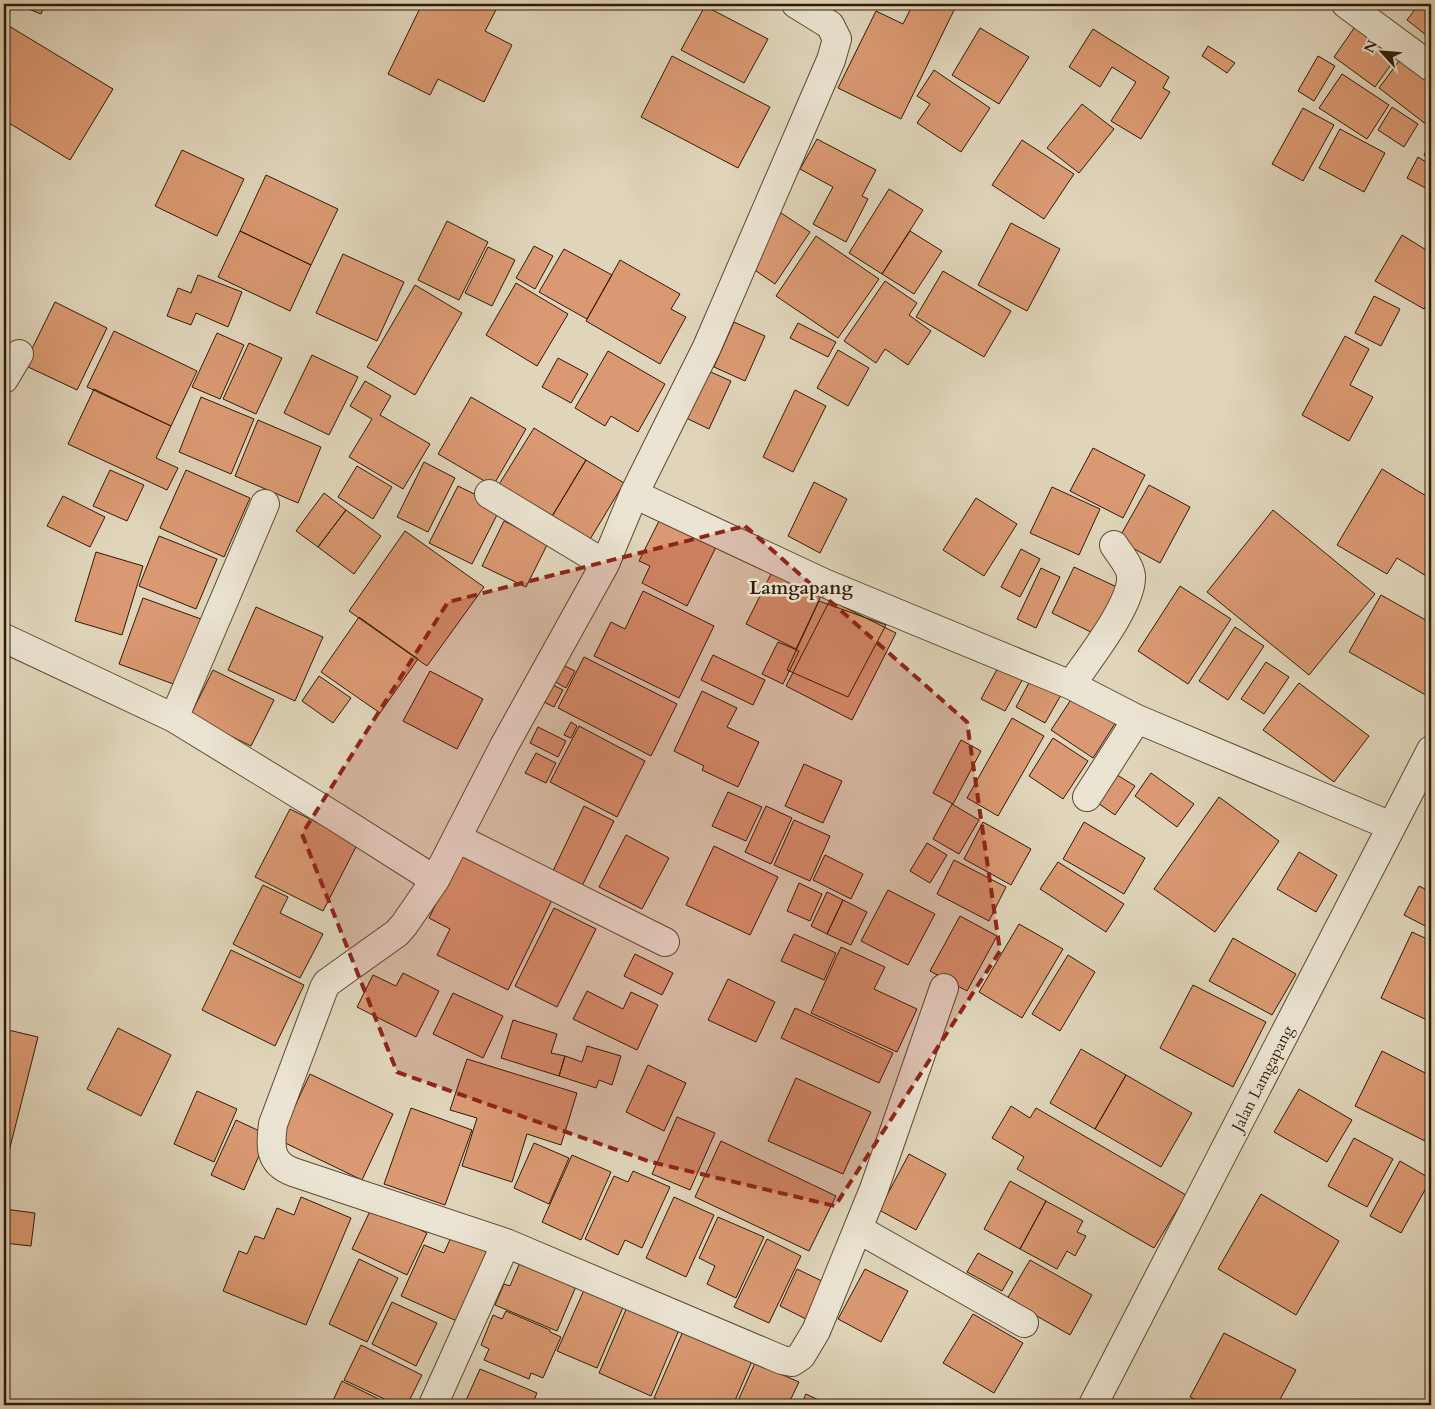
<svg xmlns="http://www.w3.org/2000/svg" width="1435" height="1409" viewBox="0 0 1435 1409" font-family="Cardo,serif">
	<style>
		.building { fill: #da9972; stroke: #301a06 }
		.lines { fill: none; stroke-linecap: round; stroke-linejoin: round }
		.street-casing { stroke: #5c4933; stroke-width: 30 }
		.street { stroke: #ebe4d2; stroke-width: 28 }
		.marked { fill: #8f2418; fill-opacity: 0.2; stroke: #8f2418; stroke-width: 4; stroke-dasharray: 10 6; stroke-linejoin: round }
		.labels { text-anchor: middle; stroke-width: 5; stroke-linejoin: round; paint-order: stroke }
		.street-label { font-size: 16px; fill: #301a06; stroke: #ebe4d2 }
		.quarter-label { font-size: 19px; font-weight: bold; fill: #301a06; stroke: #ebe4d2 }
	</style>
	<rect width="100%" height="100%" fill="#e0d5ba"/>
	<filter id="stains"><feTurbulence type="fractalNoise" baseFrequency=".004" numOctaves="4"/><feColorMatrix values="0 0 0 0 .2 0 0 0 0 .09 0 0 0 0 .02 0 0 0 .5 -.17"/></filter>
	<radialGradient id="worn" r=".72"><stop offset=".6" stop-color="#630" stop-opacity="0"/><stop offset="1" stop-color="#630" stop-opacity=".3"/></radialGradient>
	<path class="building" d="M16,4H45L41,14Z
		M422,4H451L460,8L462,4H499L485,31L512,45L484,102L438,79L430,95L388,74Z
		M913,4H957L901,119L838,88L876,11L903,24Z
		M1419,4H1431V39L1407,20Z
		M705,6L768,39L744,83L681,50Z
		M1359,21L1400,52L1375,87L1334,57Z
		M4,23L113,89L70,160L4,120Z
		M980,28L1029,57L999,104L952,75Z
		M1093,29L1169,77L1163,88L1170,92L1141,139L1111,121L1136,82L1112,67L1100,87L1069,67Z
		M1208,46L1235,63L1227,73L1202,56Z
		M672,56L770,107L738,168L641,117Z
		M1318,56L1335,66L1314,101L1298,91Z
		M1402,57L1431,79V120L1427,125L1379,88Z
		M934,70L990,108L961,152L917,123L930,104L917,96Z
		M1342,74L1389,105L1367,139L1319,108Z
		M1082,104L1114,129L1079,173L1047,148Z
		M1392,107L1418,124L1404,147L1378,130Z
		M1303,108L1334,125L1303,181L1272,164Z
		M1340,129L1385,153L1364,192L1319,168Z
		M817,139L876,170L862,196L868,199L846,242L813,224L833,187L800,169Z
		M1022,140L1074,174L1044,219L992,185Z
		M1431,141V159L1424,155Z
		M182,150L244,179L217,236L155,206Z
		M1418,157L1431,165V191L1407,178Z
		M266,175L338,209L311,265L240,231Z
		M889,189L923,210L882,274L849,253Z
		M781,213L810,232L775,284L746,264Z
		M447,221L488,242L459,300L418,280Z
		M1011,223L1060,249L1027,311L978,285Z
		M240,231L311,265L290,311L218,277Z
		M910,231L942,251L914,294L882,274Z
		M1402,235L1431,253V296L1424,309L1375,281Z
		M816,236L879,279L838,338L776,296Z
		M534,246L553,256L535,289L516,278Z
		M488,247L515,260L492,306L465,293Z
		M564,249L612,275L587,319L539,292Z
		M343,254L404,282L377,341L316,313Z
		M620,260L680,294L671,309L686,317L660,364L586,321Z
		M943,271L1011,311L984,357L916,317Z
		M198,275L242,292L228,327L196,313L191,325L167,316L178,288L191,293Z
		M885,281L917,303L909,315L931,331L908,365L885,349L876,363L844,341Z
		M516,283L568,314L537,366L486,335Z
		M415,285L462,313L415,395L367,367Z
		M1374,296L1400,309L1381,346L1355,333Z
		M55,302L107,328L77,390L24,365Z
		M734,322L765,336L745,381L714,367Z
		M798,323L836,342L828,357L790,338Z
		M114,331L197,371L171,426L87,387Z
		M217,333L244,345L220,399L192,387Z
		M1345,336L1369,349L1350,385L1373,397L1349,441L1302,415Z
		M249,343L282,358L256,414L223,399Z
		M838,350L869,368L848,406L817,388Z
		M608,351L665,384L638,432L611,416L605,426L575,408Z
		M312,355L358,377L329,435L284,413Z
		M558,358L588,374L571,403L542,387Z
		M704,369L731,381L709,429L682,416Z
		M365,381L391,396L380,415L430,444L403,489L349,457L372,419L350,406Z
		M94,389L171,426L156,458L178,468L167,490L68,444Z
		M795,390L826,406L793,472L763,457Z
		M201,397L254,419L231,474L179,452Z
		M471,397L526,429L493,486L438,454Z
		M258,420L321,447L298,503L235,476Z
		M534,428L586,460L551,518L498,486Z
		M1093,448L1145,475L1123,518L1070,491Z
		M586,460L624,483L589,541L551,518Z
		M424,462L455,478L428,532L397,517Z
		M357,466L392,487L373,519L338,497Z
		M1382,469L1431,499L1429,505L1431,506V579L1397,558L1387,574L1337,545Z
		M110,470L144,485L127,521L93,506Z
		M186,470L250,498L224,557L160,528Z
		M814,482L847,499L820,553L788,536Z
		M1149,485L1190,507L1160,563L1118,540Z
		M458,486L501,507L472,564L429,543Z
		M1052,487L1100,509L1079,555L1030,533Z
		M324,493L346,510L318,547L296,531Z
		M63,496L105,517L90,547L47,526Z
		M976,498L1017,524L984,576L943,550Z
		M346,510L381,536L354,574L318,547Z
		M1273,510L1375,594L1309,675L1207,592Z
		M661,517L717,545L687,606L642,583L650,566L639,561Z
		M504,521L548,543L526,587L482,566Z
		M405,531L484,587L427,666L349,611Z
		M159,536L217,559L196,609L139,586Z
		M1021,549L1040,559L1020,597L1001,587Z
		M96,552L143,566L122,635L75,621Z
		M1074,567L1119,588L1097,635L1052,613Z
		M1041,568L1060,577L1036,628L1017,619Z
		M773,570L822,594L796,649L746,624Z
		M1180,586L1231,619L1188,684L1138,651Z
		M643,591L714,626L679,698L594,656L611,622L625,629Z
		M1381,595L1431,623V698L1349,652Z
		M143,598L201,619L176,685L119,664Z
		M830,600L896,633L852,720L786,686Z
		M819,601L886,625L848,697L787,670Z
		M256,607L323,637L295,701L228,670Z
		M359,617L418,659L380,713L321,672Z
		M1235,627L1264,646L1228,700L1199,681Z
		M778,642L799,651L783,684L762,674Z
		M713,655L765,680L753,705L701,680Z
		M584,657L677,704L651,756L558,708Z
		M1001,662L1025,675L1005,711L981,699Z
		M1266,662L1289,677L1264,714L1241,699Z
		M563,665L575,671L566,688L554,681Z
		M213,670L274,700L251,746L190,716Z
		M430,671L483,699L457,749L403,721Z
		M319,676L351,698L333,723L302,701Z
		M1031,679L1061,695L1045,723L1016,707Z
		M1299,683L1369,736L1334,782L1263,730Z
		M551,684L563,690L554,707L542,701Z
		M702,691L737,708L727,727L759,742L738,787L702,770L704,766L674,751Z
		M1074,695L1116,722L1093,758L1051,730Z
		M1012,718L1044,736L998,816L967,798Z
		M571,722L577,726L571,738L564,735Z
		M579,726L645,761L617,817L550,782Z
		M538,727L566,741L558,757L530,743Z
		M1053,738L1088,761L1063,799L1029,776Z
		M961,740L981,751L953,804L933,793Z
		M536,753L556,763L546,783L525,773Z
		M804,764L842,781L823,823L785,806Z
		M1114,773L1135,786L1115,815L1095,801Z
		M1151,773L1194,804L1177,827L1135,796Z
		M728,792L762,807L746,841L712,826Z
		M1219,797L1279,841L1215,932L1154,889Z
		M952,804L979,820L959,854L933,839Z
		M584,806L614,821L581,888L552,873Z
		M766,806L792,818L771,864L745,852Z
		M290,809L358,843L323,911L255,877Z
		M794,820L830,836L810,881L774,865Z
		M983,822L1031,849L1011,885L964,859Z
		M1084,822L1145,858L1124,894L1063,859Z
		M626,835L669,858L642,909L599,887Z
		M927,843L947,855L930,883L910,871Z
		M714,846L778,877L750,935L686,905Z
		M462,851L554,896L508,990L437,955L450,929L429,918Z
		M1299,852L1337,875L1316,912L1277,889Z
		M825,855L863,874L851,899L813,880Z
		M954,860L1006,887L989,921L937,894Z
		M1058,862L1124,904L1106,932L1040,889Z
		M799,883L822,894L810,921L787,911Z
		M263,885L288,897L280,913L323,934L300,978L233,944Z
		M1419,886L1431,892V929L1404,915Z
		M888,890L935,914L908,965L861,941Z
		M827,892L843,900L827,934L811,926Z
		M843,900L867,912L851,945L827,934Z
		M554,908L596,929L557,1007L515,986Z
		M960,916L997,936L967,991L930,971Z
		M1019,924L1063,949L1022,1018L979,992Z
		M1412,932L1431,941V1022L1381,998Z
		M794,934L836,953L824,980L781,961Z
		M1233,938L1296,974L1272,1015L1209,981Z
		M841,947L885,967L874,989L917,1009L897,1052L811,1013Z
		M231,950L304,985L275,1046L202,1010Z
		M635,954L673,973L662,995L624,976Z
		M1068,955L1095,972L1060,1031L1032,1014Z
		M403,973L439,991L416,1037L357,1007L373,975L396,986Z
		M728,979L775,1002L756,1042L708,1020Z
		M1193,985L1266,1022L1233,1087L1160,1048Z
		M587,991L623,1009L631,992L658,1005L637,1050L573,1019Z
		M453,993L503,1016L483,1058L433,1034Z
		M795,1008L893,1053L879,1083L781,1038Z
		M513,1020L557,1034L551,1053L565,1056L559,1076L501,1058Z
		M118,1028L171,1055L141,1116L87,1089Z
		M4,1029L38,1037L4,1171Z
		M587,1046L621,1056L612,1085L599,1080L596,1088L559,1076L565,1056L582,1062Z
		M1081,1049L1126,1075L1095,1129L1050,1103Z
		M1382,1051L1431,1076V1144L1355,1106Z
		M467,1059L577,1093L561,1145L527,1134L512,1182L462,1166L477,1118L450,1110Z
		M648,1065L686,1083L664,1131L626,1112Z
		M310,1074L393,1114L362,1180L279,1140Z
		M1126,1075L1192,1113L1161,1167L1095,1129Z
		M796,1078L871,1112L843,1174L768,1141Z
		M1299,1089L1352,1120L1327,1162L1274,1132Z
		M197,1091L237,1109L214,1162L174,1144Z
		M1011,1106L1030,1118L1036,1108L1186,1195L1154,1248L1017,1169L1024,1157L992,1138Z
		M411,1108L472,1130L445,1205L384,1184Z
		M677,1117L715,1133L690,1190L652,1174Z
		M236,1120L268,1135L244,1190L211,1175Z
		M1354,1138L1393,1159L1367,1207L1328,1186Z
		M721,1141L836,1196L809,1251L695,1197Z
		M534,1143L569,1158L549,1204L514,1188Z
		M909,1154L946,1174L916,1230L879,1210Z
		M572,1155L611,1172L581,1240L542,1222Z
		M1400,1161L1431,1179L1401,1233L1370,1216Z
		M633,1171L670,1187L642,1248L625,1240L618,1255L585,1239L614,1176L628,1182Z
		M1010,1181L1046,1201L1020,1249L984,1229Z
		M1261,1194L1339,1241L1296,1315L1218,1269Z
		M301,1197L351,1218L306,1325L223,1291L239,1251L247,1254L255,1236L264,1239L277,1208L294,1215Z
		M674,1197L714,1215L686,1277L646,1258Z
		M1046,1201L1083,1221L1077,1232L1086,1236L1075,1256L1067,1251L1057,1269L1020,1249Z
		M372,1207L427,1233L407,1275L352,1249Z
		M4,1209L35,1213L31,1246L4,1243Z
		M718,1217L764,1237L736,1298L707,1284L715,1266L699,1258Z
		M453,1233L491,1251L459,1322L401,1296L424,1245L444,1253Z
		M767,1239L801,1256L769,1323L734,1307Z
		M524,1253L580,1277L557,1331L495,1305L504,1284L510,1286Z
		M978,1253L1013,1272L1002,1291L967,1272Z
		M359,1259L398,1278L367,1342L329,1324Z
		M1030,1260L1092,1295L1070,1335L1007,1299Z
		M797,1269L826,1283L808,1320L780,1306Z
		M865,1269L908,1291L881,1342L838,1319Z
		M588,1281L627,1298L597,1368L557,1351Z
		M630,1300L682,1323L651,1396L599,1373Z
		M392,1302L437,1323L416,1366L372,1344Z
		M506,1311L550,1330V1332L561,1337L543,1378L531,1373L529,1379L484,1360L489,1349L481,1345L493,1315L502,1319Z
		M973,1314L1023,1343L994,1393L943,1363Z
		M684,1329L753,1359L733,1405H671L654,1398Z
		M1224,1333L1296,1370L1277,1405H1206L1190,1397Z
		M361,1345L422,1375L407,1405H397L344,1380Z
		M755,1363L799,1382L788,1405H736Z
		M480,1369L537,1393L532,1405H464Z
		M342,1381L391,1405H331Z
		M806,1394L829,1405H801Z"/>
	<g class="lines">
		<g class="street-casing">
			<path id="street" d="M796,4L830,25L837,39L831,60L707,347L634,494L605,564L504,746L435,880L404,925L397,933L327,983L324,988L273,1124C270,1146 269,1163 293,1172L506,1243L782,1360L792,1362L801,1356L816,1331L874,1189L944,988
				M1346,4L1431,67
				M4,379L19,354
				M489,494L605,564
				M634,494L824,583L1071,685L1137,719L1391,826
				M4,638L174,718L334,816L435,880
				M1071,685C1087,661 1133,604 1131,576C1130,565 1120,555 1114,545
				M174,718L265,504
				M1087,797L1137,719
				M457,838L665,942
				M858,1229L1024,1323
				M433,1405L506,1243
				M1093,1405L1431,750"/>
		</g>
		<use href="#street" class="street"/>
	</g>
	<path class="marked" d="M745,526L967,722L1000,951L835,1206L651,1162L397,1072L302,834L448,602Z"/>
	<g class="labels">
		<g class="street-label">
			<text transform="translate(1262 1078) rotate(-63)" y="6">Jalan Lamgapang</text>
		</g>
		<g class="quarter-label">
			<text x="801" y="594">Lamgapang</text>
		</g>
	</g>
	<rect width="1435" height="1409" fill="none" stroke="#e0d5ba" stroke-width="20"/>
	<rect x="5" y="5" width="1425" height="1399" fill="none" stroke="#301a06" stroke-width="2.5"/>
	<rect x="10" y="10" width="1415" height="1389" fill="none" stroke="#301a06"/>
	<g transform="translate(1382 52) rotate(296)" stroke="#ebe4d2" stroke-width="4" paint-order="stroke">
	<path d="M0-4L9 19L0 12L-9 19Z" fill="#301a06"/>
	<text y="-8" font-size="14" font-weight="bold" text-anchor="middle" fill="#301a06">N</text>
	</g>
	<rect width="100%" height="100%" filter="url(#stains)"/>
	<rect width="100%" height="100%" fill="url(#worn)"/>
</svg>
